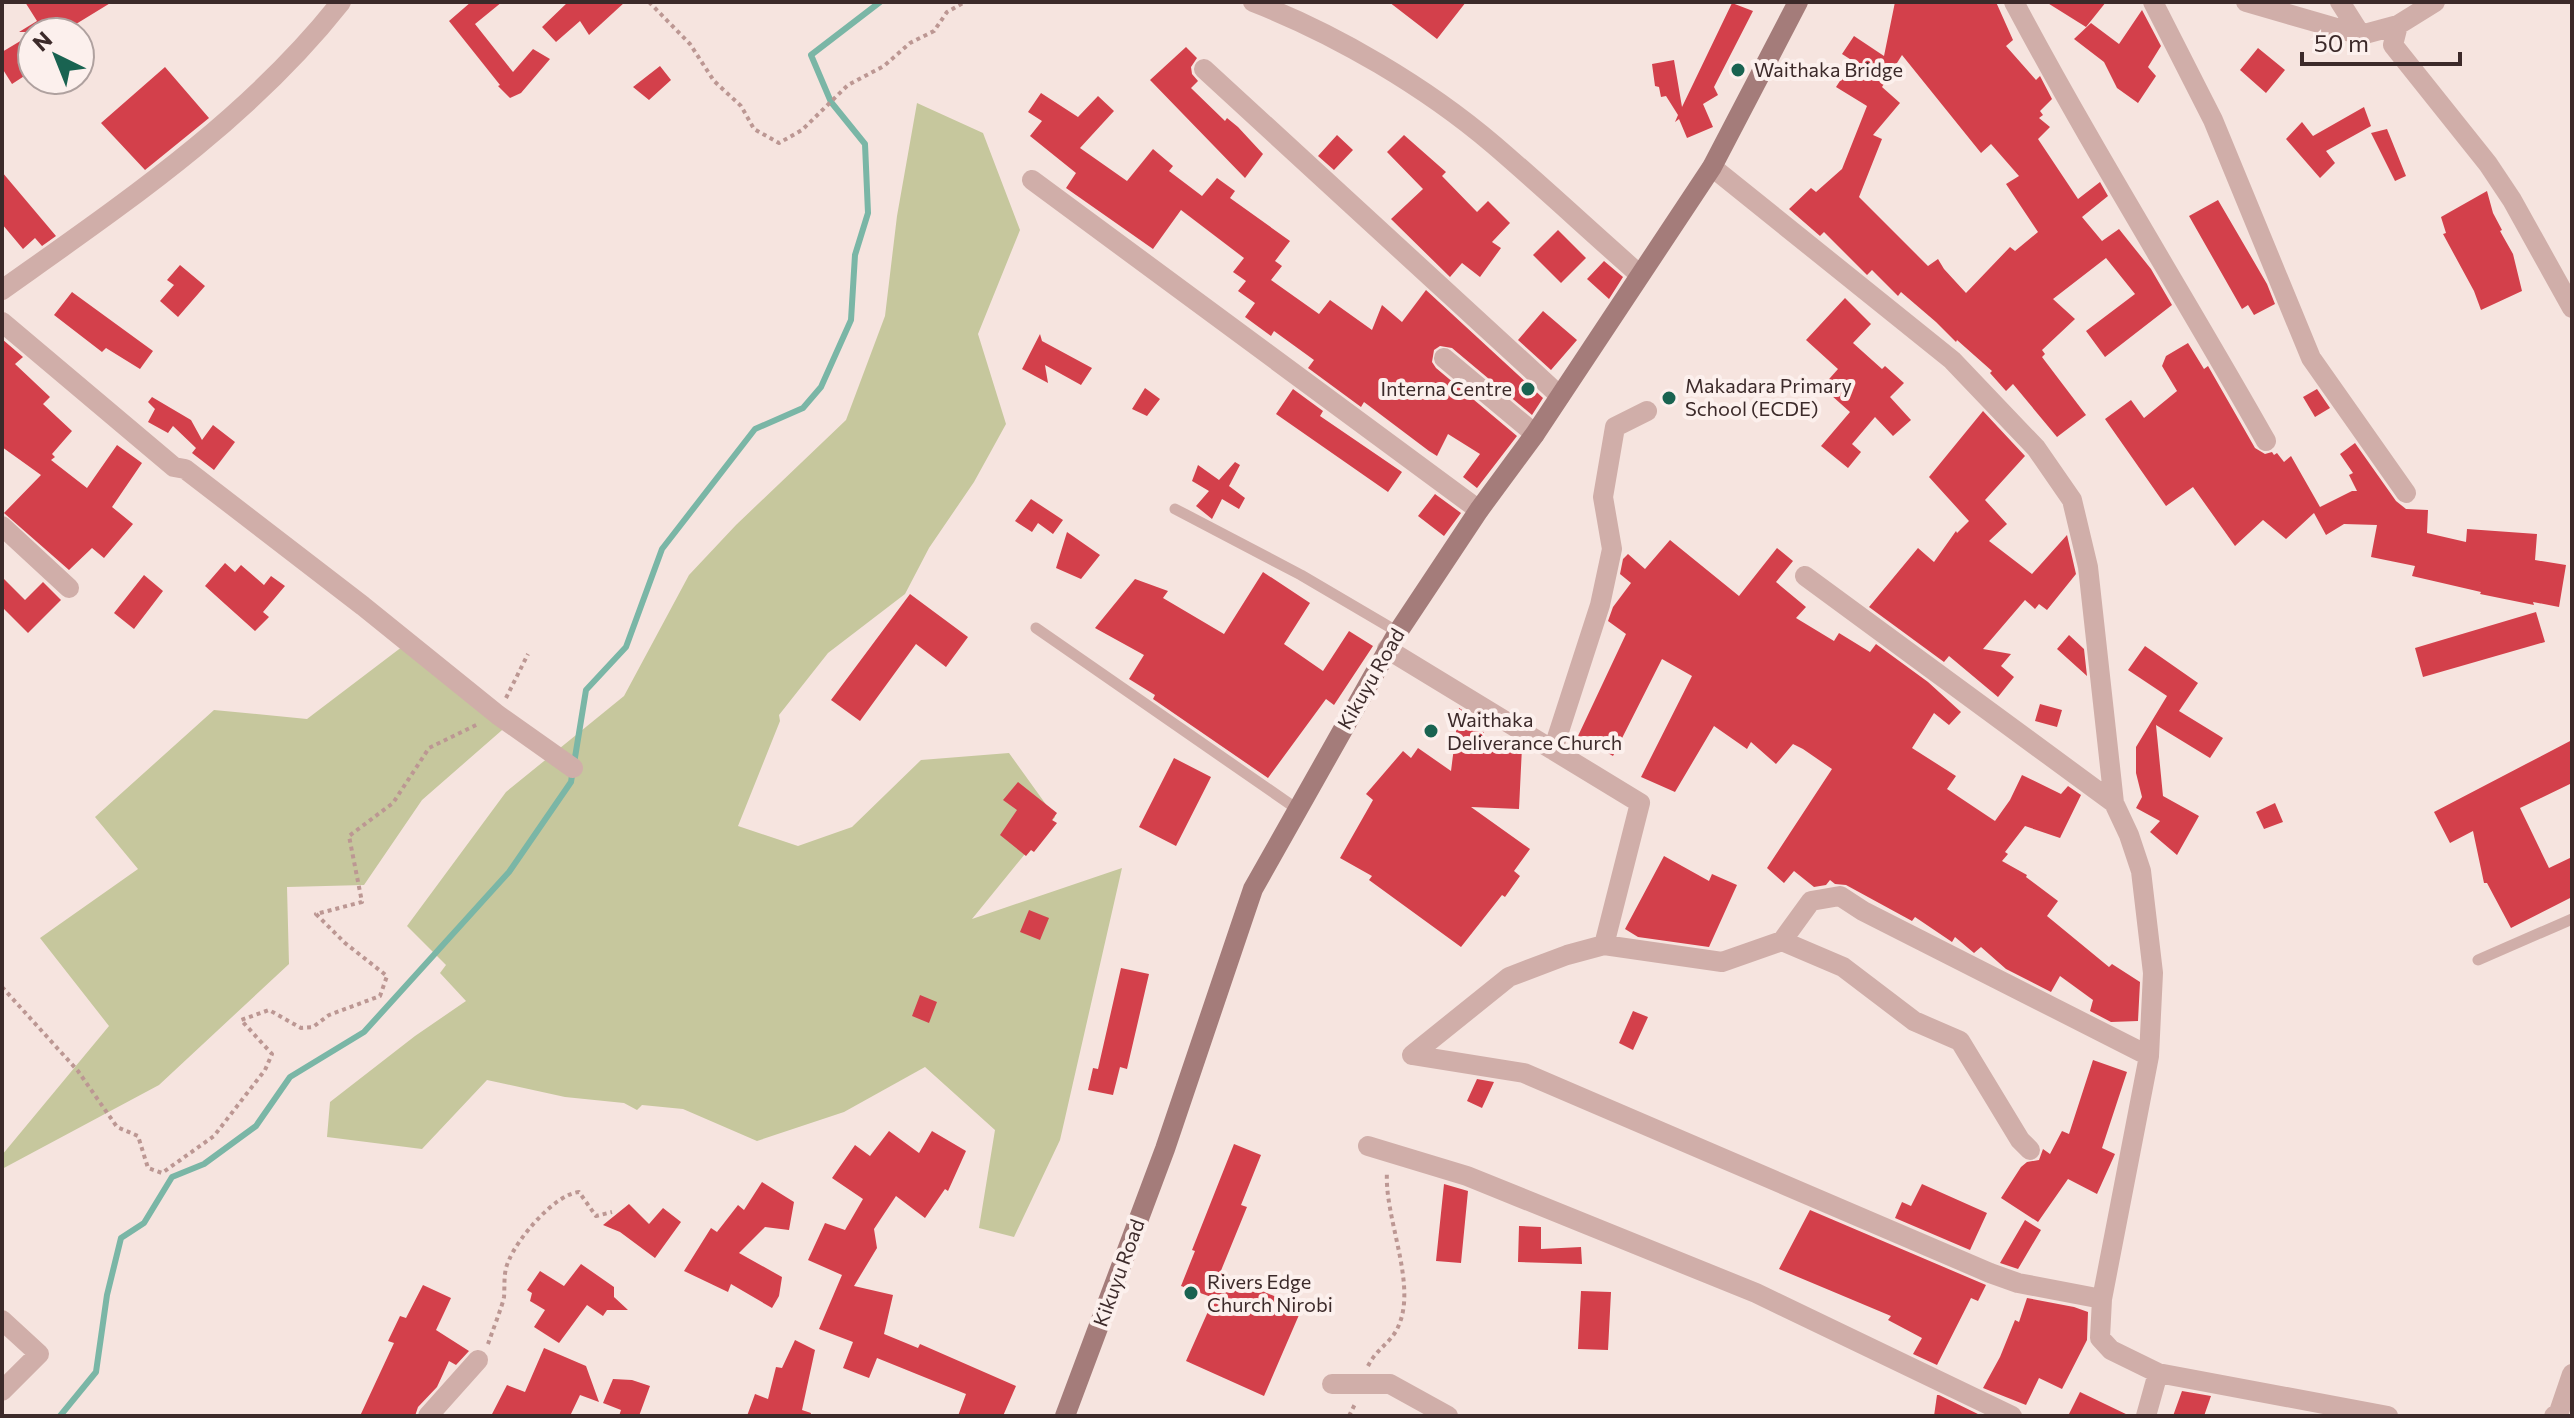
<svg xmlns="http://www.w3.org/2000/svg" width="2574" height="1418" viewBox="0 0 2574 1418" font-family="Commissioner,sans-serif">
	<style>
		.green { fill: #c6c79d }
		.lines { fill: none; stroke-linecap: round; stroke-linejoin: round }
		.stream { stroke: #7ab6a6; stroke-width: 6 }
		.building { fill: #d3404b; fill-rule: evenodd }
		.path { stroke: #bc9793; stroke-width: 4; stroke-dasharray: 4 4; stroke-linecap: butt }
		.lane { stroke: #d0aea9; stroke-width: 11 }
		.street { stroke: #d0aea9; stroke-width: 20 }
		.secondary { stroke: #a47c7a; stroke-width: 20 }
		.poi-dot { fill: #196351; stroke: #fcf0ed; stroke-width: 3 }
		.labels { text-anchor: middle; stroke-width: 8; stroke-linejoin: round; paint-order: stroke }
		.poi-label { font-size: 20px; fill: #3c2a2a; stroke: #fcf0ed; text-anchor: start }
		.street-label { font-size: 20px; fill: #3c2a2a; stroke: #fcf0ed }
	</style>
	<rect width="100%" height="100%" fill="#f6e4df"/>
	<path class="green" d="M917,103L983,133L1020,230L978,334L1006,424L974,482L929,548L905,594L828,653L779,715L780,721L738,826L798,846L852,827L921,760L1009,753L1055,817L972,919L1122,868L1060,1140L1014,1237L979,1228L995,1130L925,1067L844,1112L757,1141L683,1109L642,1105L637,1110L624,1103L565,1097L487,1080L422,1149L327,1137L330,1102L415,1036L466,1001L440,973L446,965L407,926L506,792L624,696L689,575L736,525L846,420L885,316L897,216Z
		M415,637L509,724L422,800L364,885L287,887L289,964L159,1085L2,1169V1155L109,1026L40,938L138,869L95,817L214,710L307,719Z"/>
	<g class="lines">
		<path class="stream" d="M60,1416L96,1372L107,1295L121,1238L144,1223L172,1177L204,1164L256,1126L290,1077L364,1032L509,872L571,782L586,690L626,647L662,549L755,429L803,408L821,387L851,320L855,255L868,213L865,144L831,102L811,55L880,2"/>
	</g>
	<path class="building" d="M25,2H112L63,32H19L37,21Z
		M471,2H502L475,24L513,72L533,49L550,59L521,93L510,98L498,86L500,85L449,21Z
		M568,2H625L589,35L580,21L556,42L542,27Z
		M1389,2H1466L1437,39Z
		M1895,2H1996L2013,40L2006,46L2036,80L2040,76L2052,99L2040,111L2043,115L2039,118L2050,127L2038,139L2078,199L2100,182L2108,196L2082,217L2102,241L2119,229L2151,269L2172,305L2105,357L2086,331L2135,294L2106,258L2053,299L2075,319L2042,350L2045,354L2042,357L2086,415L2057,437L2013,384L2006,391L1990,373L1992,371L1957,340L1956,342L1936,322L1901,292L1898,296L1872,270L1867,275L1824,232L1820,236L1789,209L1811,188L1816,192L1842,169L1867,106L1836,87L1853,61L1842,54L1854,36L1884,56ZM1902,55L1981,153L1991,144L2019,176L2006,184L2038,232L2015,251L2010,247L1966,293L1944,269L1938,259L1928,266L1859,197L1882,139L1873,135L1900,103L1882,87Z
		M2046,2H2106L2086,27Z
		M1732,3L1753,11L1714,87L1718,95L1703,104L1713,127L1687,138L1679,119L1675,122L1678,115L1666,96L1661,97L1659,87L1655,86L1652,64L1674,60L1682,107Z
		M2142,10L2161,46L2148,67L2156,76L2138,103L2117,88L2104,62L2074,39L2091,23L2119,44Z
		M32,34V71L12,84L2,68V52Z
		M1186,47L1197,58L1191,67L1192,74L1198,81L1191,88L1225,121L1227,118L1238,127L1263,154L1245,178L1150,80Z
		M2258,48L2285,70L2266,93L2240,70Z
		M660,66L671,80L649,100L633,87Z
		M165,67L209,118L145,170L101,123Z
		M1041,93L1078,117L1098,96L1114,111L1080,148L1127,181L1153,149L1173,166L1169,171L1202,196L1217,178L1235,191L1230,198L1290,241L1275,261L1282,266L1271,280L1319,314L1330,300L1372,330L1382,305L1402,322L1426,290L1543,398L1532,415L1452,348L1440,346L1434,350L1432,362L1436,368L1517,436L1477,488L1463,477L1480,454L1448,434L1437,456L1429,451L1364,402L1361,407L1308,368L1314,360L1274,331L1271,336L1245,317L1255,303L1238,291L1246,281L1233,272L1244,258L1181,210L1153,249L1066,188L1076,173L1030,136L1042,121L1028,112Z
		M2364,107L2371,126L2326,151L2335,163L2320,178L2286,139L2302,122L2313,136Z
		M2387,129L2406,176L2395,181L2371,133Z
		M1337,135L1353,150L1334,170L1318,156Z
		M1404,135L1446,172L1442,176L1477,212L1488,201L1510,223L1492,242L1501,248L1480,277L1462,263L1450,277L1391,219L1423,189L1387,152Z
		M2,172L56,236L42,246L35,238L23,249L2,224Z
		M2487,191L2493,213L2502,230L2500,231L2513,254L2522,291L2481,310L2474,291L2443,234L2446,233L2441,217Z
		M2218,200L2267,284L2275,304L2254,315L2248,305L2242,309L2189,216Z
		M1558,230L1586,258L1561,283L1533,255Z
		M1604,261L1623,277L1609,299L1587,279Z
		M180,265L205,286L178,317L160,301L174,285L167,280Z
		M72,292L153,351L140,369L106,348L102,352L54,315Z
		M1845,298L1871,324L1853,343L1882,369L1885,366L1904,383L1890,397L1911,420L1893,436L1875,417L1852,444L1861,452L1848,468L1821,446L1850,412L1822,387L1838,369L1806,340Z
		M1543,311L1577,340L1551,370L1518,340Z
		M1040,334L1042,341L1092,368L1081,385L1045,365L1048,383L1022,369Z
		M2,339L23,357L15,364L50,397L43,404L72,431L52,454L55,457L51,460L87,488L117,445L142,463L112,507L133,524L104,558L92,548L69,570L4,513L41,475L2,447Z
		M2188,343L2204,369L2208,366L2255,448L2265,454L2272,452L2274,455L2277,453L2284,462L2291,456L2320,507L2352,491H2357L2349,475L2353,473L2340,454L2355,443L2396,501L2406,509L2428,510L2427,533L2466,542L2467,529L2537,534L2535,560L2566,565L2559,607L2533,602L2534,605L2480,594L2481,592L2412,576L2415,566L2371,557L2377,525L2344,524L2326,535L2314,513L2286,539L2263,520L2235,546L2193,487L2166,506L2105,419L2131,400L2144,418L2177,391L2162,366L2166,356Z
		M1145,388L1160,399L1147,416L1132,409Z
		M1293,389L1323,411L1320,416L1402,472L1388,492L1276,414Z
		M2317,389L2330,408L2315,417L2303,397Z
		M152,397L191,420L202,440L213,425L235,442L214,470L192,453L196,448L173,426L168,433L148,422L155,409L148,402Z
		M1983,411L2025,456L1985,500L2007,524L1989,541L2032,574L2067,535L2076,574L2047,610L2039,604L2035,609L2025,600L1983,649L2011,654L2001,666L2014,677L1998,697L1949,656L1944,662L1869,607L1918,548L1934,562L1956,531L1957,533L1969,521L1929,477Z
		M1235,462L1240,465L1229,486L1245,498L1239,509L1222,499L1212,519L1196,506L1209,491L1192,481L1198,465L1219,480Z
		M1435,494L1461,513L1444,536L1418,516Z
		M1031,499L1063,520L1053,534L1038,523L1032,532L1015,521Z
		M1067,532L1100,555L1081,579L1056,568Z
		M1670,540L1739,596L1777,548L1793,561L1776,582L1806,607L1796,618L1834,641L1839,633L1870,652L1876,644L1928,682L1961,712L1949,725L1934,713L1912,748L1956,776L1947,789L1995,821L2010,800L2022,775L2061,794L2068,786L2081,795L2060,838L2025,826L2005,852L2008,854L2002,861L2027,875L2026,877L2058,901L2047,916L2109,967L2112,964L2140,982L2138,1021L2111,1022L2090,1011L2093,1000L2060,976L2051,992L2006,969L1981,947L1974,953L1955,937L1952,942L1915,917L1912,921L1846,885L1835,884L1830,880L1826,885L1814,887L1794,871L1784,883L1767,868L1832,769L1803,749L1793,744L1776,764L1751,742L1747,749L1714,726L1675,792L1641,777L1692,676L1662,659L1613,756L1578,736L1626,634L1608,621L1613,607L1631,583L1620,574L1623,559L1628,554L1645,569Z
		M225,563L235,572L241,565L264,585L271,576L285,586L263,612L269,617L255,631L205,586Z
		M1263,572L1310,603L1284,644L1323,671L1349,631L1373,646L1334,705L1326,699L1268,778L1153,699L1155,695L1129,679L1144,655L1095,628L1135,579L1168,591L1163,598L1224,634Z
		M144,575L163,591L134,629L114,613Z
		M2,577L25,600L43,582L61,600L28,633L2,607Z
		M910,594L968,637L946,667L916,644L860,721L831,700Z
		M2536,612L2545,642L2423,677L2415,648Z
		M2069,635L2084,649L2087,676L2057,649Z
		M2145,646L2198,683L2179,711L2223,738L2210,758L2156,725L2163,796L2199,816L2177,855L2150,832L2160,821L2136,808L2142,797L2136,773V747L2167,696L2128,670Z
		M2040,704L2062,710L2057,727L2035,721Z
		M1459,708L1480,721L1476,731L1484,732L1483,740L1514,742L1522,747L1519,809L1471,807L1530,849L1514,871L1520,876L1505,897L1502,895L1461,947L1369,880L1372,876L1340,858L1373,800L1366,794L1403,751L1411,758L1418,748L1451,771Z
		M2572,740V783L2520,808L2549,868L2572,857V897L2511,928L2487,883H2484L2473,831L2450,843L2434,812Z
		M1174,758L1211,777L1176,846L1139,827Z
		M1018,782L1057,813L1052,820L1057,823L1034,852L1031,850L1026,856L1000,835L1017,810L1003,800Z
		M2275,803L2283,822L2264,829L2256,812Z
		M1664,856L1709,881L1712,874L1737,885L1709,947L1638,937L1625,929Z
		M1029,910L1049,918L1040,940L1020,932Z
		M1121,968L1149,974L1127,1069L1120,1067L1113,1095L1088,1090L1093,1068L1098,1069Z
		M920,995L937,1002L929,1023L912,1016Z
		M1633,1011L1648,1017L1633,1050L1619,1043Z
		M2093,1060L2127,1072L2102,1148L2115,1154L2097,1194L2068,1179L2038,1222L2001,1198L2021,1167L2027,1162L2039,1160L2043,1149L2050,1154L2062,1131L2069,1134Z
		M1477,1079L1494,1082L1482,1108L1467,1101Z
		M889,1131L919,1153L932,1131L966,1151L948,1191L945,1189L925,1218L896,1196L874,1229L877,1248L854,1286L893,1295L884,1334L918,1348L920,1344L1016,1386L1003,1416H958L966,1394L877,1358L869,1378L843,1368L853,1342L819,1329L842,1275L808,1260L825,1223L845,1230L863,1199L832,1178L855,1145L870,1156Z
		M1234,1144L1261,1155L1241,1205L1247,1207L1220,1273L1302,1308L1264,1396L1186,1361L1214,1298L1181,1286L1195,1251L1192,1250Z
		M762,1182L794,1202L789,1230L765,1227L739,1253L782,1277L779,1296L772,1308L731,1284L728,1292L684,1271L711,1228L717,1232L738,1205L744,1210Z
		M1444,1184L1468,1191L1461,1263L1436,1261Z
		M1922,1184L1987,1213L1970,1250L1895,1218L1902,1202L1911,1206Z
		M629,1204L649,1224L663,1208L681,1222L655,1258L620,1232L603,1225Z
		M1810,1210L1986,1285L1978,1301L1971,1298L1937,1365L1913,1354L1922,1338L1888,1320L1891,1316L1779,1269Z
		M2025,1220L2041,1230L2018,1269L2000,1263Z
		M1519,1226L1541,1227V1249L1581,1247L1582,1264L1518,1262Z
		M581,1264L614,1287V1297L628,1310H607L603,1316L587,1305L559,1343L534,1327L545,1310L530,1301L532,1293L527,1290L540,1271L564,1286Z
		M423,1285L451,1298L436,1330L469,1351L456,1365L449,1361L437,1387L418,1407L415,1416H360L394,1343L388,1341L400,1316L406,1318Z
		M1581,1291L1611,1292L1608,1350L1578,1349Z
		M2027,1298L2074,1307L2088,1312L2087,1340L2062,1389L2039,1378L2026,1405L1983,1388L2000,1357L2015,1320L2019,1322Z
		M795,1340L815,1350L802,1410L811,1413L810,1416H747L755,1394L768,1399L776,1367L782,1368Z
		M544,1348L586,1366L599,1402L580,1395L570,1416H491L507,1385L525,1392Z
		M613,1379L632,1380L650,1386L639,1416H619L621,1410L603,1403Z
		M2182,1391L2211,1396L2204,1416H2173Z
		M2080,1392L2130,1416H2068Z
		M1937,1395H1939L1982,1416H1934Z"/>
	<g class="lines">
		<path class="path" d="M649,2L690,44L714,81L741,106L754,129L779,143L802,130L848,85L884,66L910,43L934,31L947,12L965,2
			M506,698L528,654
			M2,987L78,1071L117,1127L138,1136L148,1168L162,1173L214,1136L265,1070L272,1054L241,1020L269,1010L301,1028L313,1027L329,1015L380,996L387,976L345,943L316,914L362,902L349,836L393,803L429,748L478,724
			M488,1344C491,1335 503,1304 504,1297C505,1284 503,1272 509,1260C518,1238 555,1194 579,1192L596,1216L612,1212
			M1368,1366C1377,1348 1391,1343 1398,1327C1418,1285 1384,1218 1387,1172
			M1349,1416L1355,1404"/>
		<path class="lane" d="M1175,509L1301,575L1398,632
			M1036,628L1297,809
			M2478,960L2572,919"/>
		<path class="street" d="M1253,2C1336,34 1426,87 1494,145C1543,187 1591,232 1640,275
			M2014,2C2093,151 2183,294 2266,441
			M2153,2L2213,120L2311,358L2406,493
			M2246,2L2361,35L2398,25L2435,2
			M2340,2L2361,35
			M2398,25L2393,45L2488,164L2512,200L2572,308
			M1204,69L1560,396
			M1712,167L1952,360L2036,448L2072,500L2088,567L2114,803L2129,835L2141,871L2153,973L2149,1056L2102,1299L2100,1338L2111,1350L2158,1373L2388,1416
			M1032,180L1479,510
			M2,290C123,204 248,120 341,2
			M2,322L174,467L185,469L363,606L498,715L573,768
			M1444,358L1535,434
			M2,526L69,588
			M1805,576L2114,803
			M1387,649L1640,803L1604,945L1567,955L1509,977L1412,1055
			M1553,750L1600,605L1612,549L1603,497L1615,427L1647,411
			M1782,941L1843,967L1914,1021L1960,1041L2020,1140L2030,1150
			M1604,945L1722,962L1782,941L1811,901L1840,896L1863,911L2149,1056
			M1412,1055L1524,1073L1990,1273L2018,1283L2102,1299
			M1368,1146L1467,1176L1756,1293L2012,1416
			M2,1320L39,1354L2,1391
			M1332,1384H1390L1448,1416
			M428,1416L478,1360
			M2146,1416L2158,1373
			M2554,1416L2559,1412L2572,1374"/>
		<path class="secondary" d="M1065,1416L1165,1149L1253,889L1398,632L1479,510L1535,434L1712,167L1798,2"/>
	</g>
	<g class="poi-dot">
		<circle cx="1738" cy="70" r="8"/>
		<circle cx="1528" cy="389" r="8"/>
		<circle cx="1669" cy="398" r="8"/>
		<circle cx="1431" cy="731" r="8"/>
		<circle cx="1191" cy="1293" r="8"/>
	</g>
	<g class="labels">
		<g class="poi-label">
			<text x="1754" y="77">Waithaka Bridge</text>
			<text x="1685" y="393">Makadara Primary<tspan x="1685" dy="23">School (ECDE)</tspan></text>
			<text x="1512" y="396" text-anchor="end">Interna Centre</text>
			<text x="1447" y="727">Waithaka<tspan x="1447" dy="23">Deliverance Church</tspan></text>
			<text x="1207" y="1289">Rivers Edge<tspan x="1207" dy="23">Church Nirobi</tspan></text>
		</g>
		<g class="street-label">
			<text transform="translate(1371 679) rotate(-60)" y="7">Kikuyu Road</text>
			<text transform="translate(1119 1273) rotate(-70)" y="7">Kikuyu Road</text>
		</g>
	</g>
	<rect width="2574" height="1418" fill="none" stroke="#3c2a2a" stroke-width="8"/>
	<g transform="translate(56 56) rotate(317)"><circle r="38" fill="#fcf0ed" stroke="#afa19f" stroke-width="2"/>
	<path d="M0-6L14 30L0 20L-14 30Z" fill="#196351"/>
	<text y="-12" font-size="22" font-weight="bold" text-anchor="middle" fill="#3c2a2a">N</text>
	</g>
	<path d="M2302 52v12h158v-12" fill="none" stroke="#3c2a2a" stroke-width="4"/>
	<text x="2314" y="52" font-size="24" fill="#3c2a2a" stroke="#fcf0ed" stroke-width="6" paint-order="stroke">50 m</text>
</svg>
